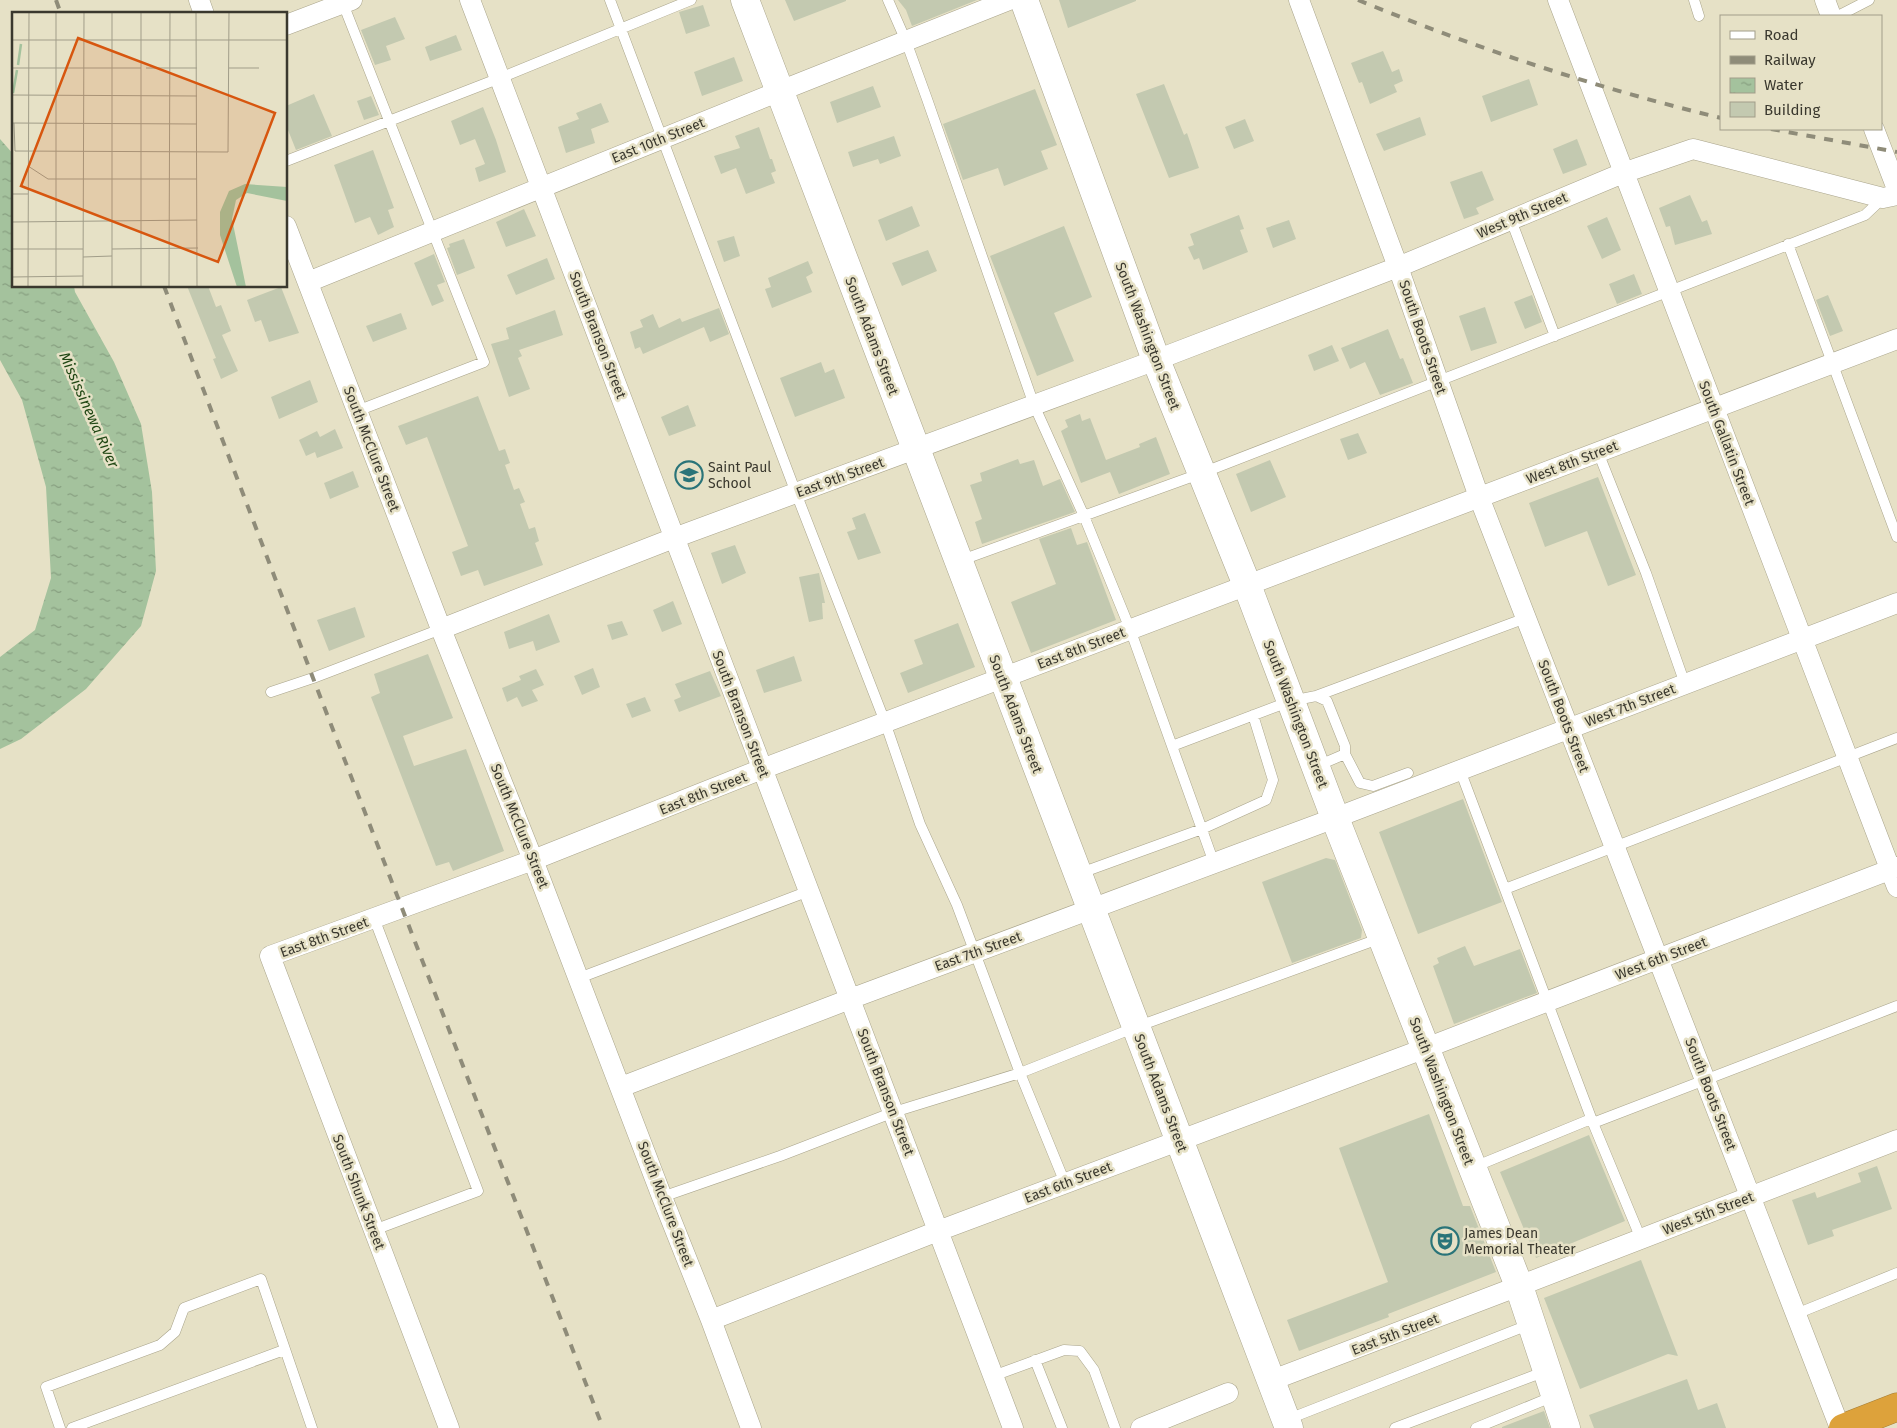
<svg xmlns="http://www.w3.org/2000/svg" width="1897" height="1428" viewBox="0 0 1897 1428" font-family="'Fira Sans',sans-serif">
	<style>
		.water { fill: url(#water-ripples) }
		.building { fill: #c3c9b0 }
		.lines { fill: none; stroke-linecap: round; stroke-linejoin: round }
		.lane-casing { stroke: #a9a48b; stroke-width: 11 }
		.street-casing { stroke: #a9a48b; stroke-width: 21 }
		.secondary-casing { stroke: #a9a48b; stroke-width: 29 }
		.highway-casing { stroke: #a47d36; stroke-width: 29 }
		.lane { stroke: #fff; stroke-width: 10 }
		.street { stroke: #fff; stroke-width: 20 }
		.secondary { stroke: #fff; stroke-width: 28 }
		.highway { stroke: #dda23b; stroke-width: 28 }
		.rail { stroke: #8f8c79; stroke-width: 4; stroke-dasharray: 9 9; stroke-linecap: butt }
		.labels { text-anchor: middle; stroke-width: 5; stroke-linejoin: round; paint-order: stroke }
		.street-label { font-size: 14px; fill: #3a382e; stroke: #e6e1c6 }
		.poi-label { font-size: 14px; fill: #3a382e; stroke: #e6e1c6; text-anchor: start }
		.water-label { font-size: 15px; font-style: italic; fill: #204714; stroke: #e6e1c6 }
		.inset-river { fill: none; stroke: #a4c29d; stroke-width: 2.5 }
		.inset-road { fill: none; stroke: #a19d89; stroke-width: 1 }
		.view { fill: #d7560f; fill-opacity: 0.15; stroke: #d7560f; stroke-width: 2.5 }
		.inset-edge { fill: none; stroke: #3a382e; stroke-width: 2.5 }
	</style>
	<defs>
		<pattern id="water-ripples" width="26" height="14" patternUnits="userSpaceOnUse" patternTransform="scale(1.25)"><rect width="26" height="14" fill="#a4c29d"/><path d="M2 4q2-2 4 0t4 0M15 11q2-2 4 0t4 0" fill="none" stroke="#879f80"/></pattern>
	</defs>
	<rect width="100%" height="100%" fill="#e6e1c6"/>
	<path class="water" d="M0,139L14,155V286H74L75,292L114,362L141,424L152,492L156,571L141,626L86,689L21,739L0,749V657L35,630L51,578L46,487L22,400L0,360Z"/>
	<path class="building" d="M785,0H846V1L794,21Z
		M898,0H977L912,26L906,10Z
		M1059,0H1136V1L1068,28Z
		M703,5L710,26L686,34L679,12Z
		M395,17L405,39L386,46L391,60L375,65L361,30Z
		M456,35L462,50L430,61L425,47Z
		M1383,51L1392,72L1399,69L1403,81L1394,85L1397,92L1370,104L1362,82L1359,83L1351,63Z
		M734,57L743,81L702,96L694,72Z
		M1529,79L1538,105L1491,122L1482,96Z
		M1164,84L1184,135L1187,133L1199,168L1169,178L1136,94Z
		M873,86L881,107L837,123L830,102Z
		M1035,89L1057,145L1041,151L1048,169L1004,186L998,168L963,180L943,124Z
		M314,94L332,136L296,150L286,125V106Z
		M371,96L379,115L364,120L357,101Z
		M601,103L609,122L591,129L595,143L566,153L558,127L579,119L576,113Z
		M483,107L496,140L506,172L479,182L475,168L485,164L475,139L460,145L451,121Z
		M1420,117L1426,135L1384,151L1376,134Z
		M1245,119L1254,141L1234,149L1225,127Z
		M759,127L770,159H772L776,171L771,173L775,183L746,194L736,168L721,174L714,156L740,148L735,136Z
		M894,136L901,156L880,164L878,159L853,167L848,152Z
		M1577,139L1587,165L1563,174L1553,149Z
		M373,150L394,208L388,210L394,227L378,235L370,217L355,223L334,165Z
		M1482,171L1494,200L1476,208L1479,214L1464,219L1450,182Z
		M1690,195L1702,222L1707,220L1712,234L1675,245L1670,226L1666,227L1659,208Z
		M912,206L920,226L886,241L878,220Z
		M524,209L536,236L506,247L496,222Z
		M1239,215L1244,229L1240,230L1248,252L1203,270L1199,258L1194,260L1188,247L1194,245L1190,234Z
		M1607,217L1621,250L1602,259L1587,226Z
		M1289,220L1296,239L1273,248L1266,228Z
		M1064,226L1092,297L1054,313L1074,361L1037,376L990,256Z
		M734,236L740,256L724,262L717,241Z
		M464,239L475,268L457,275L447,248L450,247L449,244Z
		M928,250L937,271L902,286L892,263Z
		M434,254L445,282L437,285L444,301L432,306L414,263Z
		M547,258L555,279L516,295L507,275Z
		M808,261L813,273L806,277L812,292L772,308L765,289L771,287L768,278Z
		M1634,274L1642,294L1617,304L1609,284Z
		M187,286H208L216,307L221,305L231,331L222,335L238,371L221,379L213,359L216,358Z
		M281,287L299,333L269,342L261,320L255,322L247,300Z
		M1532,295L1542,322L1525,329L1514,302Z
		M1828,295L1843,331L1830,336L1816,300Z
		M1485,307L1497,343L1471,351L1459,316Z
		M719,308L729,334L710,342L704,327L643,354L640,347L635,349L630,332L643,327L640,320L653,314L659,328L680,318L682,322Z
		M555,310L563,335L519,350L522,356L518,358L530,389L509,397L491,344L509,339L506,328Z
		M401,313L407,329L373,342L366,326Z
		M1388,329L1400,359L1403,358L1413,383L1380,395L1365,362L1350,369L1341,348Z
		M1332,345L1339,361L1314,371L1308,355Z
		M821,362L825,373L834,369L845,398L795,417L780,378Z
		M310,380L318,402L279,419L271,397Z
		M478,396L499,451L505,449L510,463L505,465L514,490L519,488L525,502L520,504L529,529L535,527L539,541L535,543L543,565L484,586L478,570L461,576L452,552L468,546L427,437L406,445L398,426Z
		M688,405L696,426L669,436L661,417Z
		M1080,414L1082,421L1090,418L1106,460L1140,447L1139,444L1156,437L1170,474L1119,494L1110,472L1081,483L1061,431L1068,427L1065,420Z
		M335,429L343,448L317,458L315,452L306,456L299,440L317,431L320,437Z
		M1358,433L1367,453L1348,460L1340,439Z
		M1018,459L1020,464L1034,460L1043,486L1060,479L1075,512L982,544L975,522L982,519L970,485L982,481L980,473Z
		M1270,460L1286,497L1251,512L1236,474Z
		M353,471L359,487L330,499L324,483Z
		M1598,477L1636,575L1608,586L1587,531L1545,547L1529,503Z
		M865,513L881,553L858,560L847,532L856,529L852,518Z
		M1071,528L1077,545L1087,542L1116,620L1031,653L1011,602L1056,584L1039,539Z
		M735,545L746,573L722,584L711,553Z
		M819,573L825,603H822L823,619L809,622L799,577Z
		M673,601L682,624L662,632L653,610Z
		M355,607L365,637L329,651L317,620Z
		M549,614L560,642L536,651L533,641L509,649L504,632Z
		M622,621L628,635L612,640L607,625Z
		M958,623L975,667L908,693L900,673L923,664L914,640Z
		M428,654L453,718L403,736L414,766L466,749L504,851L453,871L449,862L436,866L371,697L380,693L374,674Z
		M794,656L802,681L764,693L756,670Z
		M593,668L600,687L582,695L574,676Z
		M536,669L544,685L532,690L538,701L522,707L517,697L507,702L502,688L521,680L519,676Z
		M710,671L721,696L679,712L674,700L681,697L675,684Z
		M645,697L651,711L632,718L626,704Z
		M1463,799L1502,902L1418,934L1379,832Z
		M1326,858L1335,860L1362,930L1361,938L1292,963L1262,882Z
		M1465,946L1474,966L1520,949L1537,993L1454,1024L1433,966L1439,963L1437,958Z
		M1429,1114L1463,1206H1470L1496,1272L1388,1314L1389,1317L1299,1351L1287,1320L1388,1282L1339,1148Z
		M1589,1135L1625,1221L1536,1258L1500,1172Z
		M1877,1166L1892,1209L1832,1230L1834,1236L1808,1245L1792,1200L1815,1192L1817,1198L1861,1182L1858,1173Z
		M1641,1260L1678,1356L1668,1354L1580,1389L1544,1298Z
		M1687,1379L1698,1410L1717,1403L1726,1428H1594L1589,1415Z
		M1544,1411L1550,1428H1502V1427Z"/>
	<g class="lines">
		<g class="lane-casing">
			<path id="lane" d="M610,0L796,493L885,722L920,824L957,905L1020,1073L1065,1183
				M888,0L906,41L927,99L1034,405L1084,516L1130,629L1214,863
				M1694,0L1699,16
				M342,1L484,362L357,411
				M1838,16L1869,0
				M286,161L500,78L691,0
				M1511,220L1555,336
				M1788,244L1897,537
				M1598,452L1646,573L1685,684
				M959,561L1202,473L1865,215L1883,198
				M271,692L313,678L441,629
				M1316,696L1526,618
				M1172,746L1291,701L1316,696L1327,701L1345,746V754L1317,766
				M1345,754L1360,783L1373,786L1408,773
				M1460,770L1593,1123L1641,1239
				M1078,874L1202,829L1266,800L1273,780L1253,715
				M1505,889L1897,738
				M579,978L809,891
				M1593,1123L1897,1006
				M1474,1167L1591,1119
				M662,1197L780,1156L894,1112L1020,1073L1136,1027L1381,938
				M374,1230L478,1191L374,918
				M1796,1314L1897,1273
				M1035,1360L1062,1428
				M993,1376L1064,1350L1080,1351L1094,1370L1115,1428
				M1286,1420L1531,1324
				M60,1428L46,1387L160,1345L175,1332L184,1308L261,1279L312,1428
				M72,1428L284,1350
				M1395,1428L1546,1371
				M1476,1428L1554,1396"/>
		</g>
		<g class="street-casing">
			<path id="street" d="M199,0L204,14
				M470,0L1013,1428
				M1299,0L1398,267L1479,497L1840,1428
				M1558,0L1897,887
				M1825,0L1831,16
				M286,25L352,0
				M1874,129L1897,189
				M286,226L441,629L533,860L662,1197L711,1320L751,1428
				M308,282L780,91L1009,0
				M441,629L674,538L1156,360L1398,267L1623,173L1693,149L1883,198L1897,195
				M621,1087L850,999L1335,818L1897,603
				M711,1320L938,1231L1426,1048L1897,867
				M1270,1381L1519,1286L1897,1140
				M449,1428L270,956L533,860L762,769L1897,339
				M1141,1428L1228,1393"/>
		</g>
		<g class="secondary-casing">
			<path id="secondary" d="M745,0L1289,1428
				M1024,0L1156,360L1247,585L1335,818L1519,1286L1566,1428"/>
		</g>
		<g class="highway-casing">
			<path id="highway" d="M1843,1428L1897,1407"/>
		</g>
		<use href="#lane" class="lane"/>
		<use href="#street" class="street"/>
		<use href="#secondary" class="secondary"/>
		<use href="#highway" class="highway"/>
		<path class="rail" d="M56,0L61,14
			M1358,0C1475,48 1597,88 1721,118
			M1771,129L1897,152
			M164,286L313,678L603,1428"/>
	</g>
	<defs>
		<g id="school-ring" transform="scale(1.4375)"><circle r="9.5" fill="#e6e1c6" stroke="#2a7479" stroke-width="1.5"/><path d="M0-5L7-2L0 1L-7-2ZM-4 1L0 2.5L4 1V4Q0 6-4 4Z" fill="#2a7479"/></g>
		<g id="theatre-ring" transform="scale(1.4375)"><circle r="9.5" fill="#e6e1c6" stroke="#2a7479" stroke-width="1.5"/><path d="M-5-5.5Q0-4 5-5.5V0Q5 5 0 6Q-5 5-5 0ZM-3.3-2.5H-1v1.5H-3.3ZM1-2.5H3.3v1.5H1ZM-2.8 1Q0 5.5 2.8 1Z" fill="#2a7479"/></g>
	</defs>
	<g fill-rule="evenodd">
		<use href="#school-ring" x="689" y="475"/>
		<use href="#theatre-ring" x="1445" y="1241"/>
	</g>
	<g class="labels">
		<g class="street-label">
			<text transform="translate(658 140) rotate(-22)" y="5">East 10th Street</text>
			<text transform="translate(1522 215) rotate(-23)" y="5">West 9th Street</text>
			<text transform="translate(598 335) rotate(69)" y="5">South Branson Street</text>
			<text transform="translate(872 336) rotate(69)" y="5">South Adams Street</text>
			<text transform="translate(1148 336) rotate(69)" y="5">South Washington Street</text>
			<text transform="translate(1423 337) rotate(71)" y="5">South Boots Street</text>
			<text transform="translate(1727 443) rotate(69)" y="5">South Gallatin Street</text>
			<text transform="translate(372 449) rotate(69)" y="5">South McClure Street</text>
			<text transform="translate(1572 462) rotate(-21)" y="5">West 8th Street</text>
			<text transform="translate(840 477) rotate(-20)" y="5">East 9th Street</text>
			<text transform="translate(1081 648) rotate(-21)" y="5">East 8th Street</text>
			<text transform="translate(1630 705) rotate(-21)" y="5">West 7th Street</text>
			<text transform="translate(741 714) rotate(69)" y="5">South Branson Street</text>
			<text transform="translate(1016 714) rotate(69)" y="5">South Adams Street</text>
			<text transform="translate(1296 714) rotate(69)" y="5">South Washington Street</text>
			<text transform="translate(1564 716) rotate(69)" y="5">South Boots Street</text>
			<text transform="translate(703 793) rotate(-22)" y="5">East 8th Street</text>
			<text transform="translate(520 826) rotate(68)" y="5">South McClure Street</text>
			<text transform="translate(324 937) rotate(-20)" y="5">East 8th Street</text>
			<text transform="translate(978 951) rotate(-20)" y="5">East 7th Street</text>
			<text transform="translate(1661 958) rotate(-21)" y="5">West 6th Street</text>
			<text transform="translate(1442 1091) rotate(69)" y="5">South Washington Street</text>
			<text transform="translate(886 1092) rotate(69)" y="5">South Branson Street</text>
			<text transform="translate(1161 1093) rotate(69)" y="5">South Adams Street</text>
			<text transform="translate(1711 1094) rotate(69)" y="5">South Boots Street</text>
			<text transform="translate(1068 1182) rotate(-21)" y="5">East 6th Street</text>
			<text transform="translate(359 1192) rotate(69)" y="5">South Shunk Street</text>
			<text transform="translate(666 1204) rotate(69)" y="5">South McClure Street</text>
			<text transform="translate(1708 1213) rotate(-21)" y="5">West 5th Street</text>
			<text transform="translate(1395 1334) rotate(-21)" y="5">East 5th Street</text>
		</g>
		<g class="poi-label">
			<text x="708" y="472">Saint Paul<tspan x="708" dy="16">School</tspan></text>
			<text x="1464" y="1238">James Dean<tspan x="1464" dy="16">Memorial Theater</tspan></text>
		</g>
		<g class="water-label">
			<text transform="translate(89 410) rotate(66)" y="5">Mississinewa River</text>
		</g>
	</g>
	<g transform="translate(12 12)">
		<rect width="275" height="275" fill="#e6e1c6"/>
		<path d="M233,172L275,175V189L235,181L224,188L220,207L234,275H225L208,223V200L217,179Z" fill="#a4c29d"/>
		<path class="inset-river" d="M6,53L9,32M1,81L5,58"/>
		<path class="inset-road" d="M184,0L185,275M0,28H275M0,56H129M134,56H185M217,56H247M0,83L185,84M0,111L185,112M2,111L3,139L216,140L217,0M16,154L36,167H185M0,182H16M0,210L185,208M0,237H71M100,237L186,236M71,245L100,244M0,265L71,264M16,275L17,0M44,275V0M71,275L72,0M100,275V0M129,275V0M157,275L158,0"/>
		<path class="view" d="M66,26L263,101L206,250L9,174Z"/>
		<rect width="275" height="275" class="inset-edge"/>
	</g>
	<rect x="1720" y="15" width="162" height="115" fill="#e6e1c6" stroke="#a19d89"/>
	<rect x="1730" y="31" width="25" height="8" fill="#ffffff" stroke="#a19d89"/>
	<text x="1764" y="40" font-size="15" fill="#3a382e">Road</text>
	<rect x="1730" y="56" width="25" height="8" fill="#8f8c79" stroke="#a19d89"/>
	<text x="1764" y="65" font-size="15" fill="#3a382e">Railway</text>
	<rect x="1730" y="78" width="25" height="15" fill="url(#water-ripples)" stroke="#a19d89"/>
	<text x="1764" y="90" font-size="15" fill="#3a382e">Water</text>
	<rect x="1730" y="102" width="25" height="15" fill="#c3c9b0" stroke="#a19d89"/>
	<text x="1764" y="115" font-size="15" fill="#3a382e">Building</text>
</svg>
